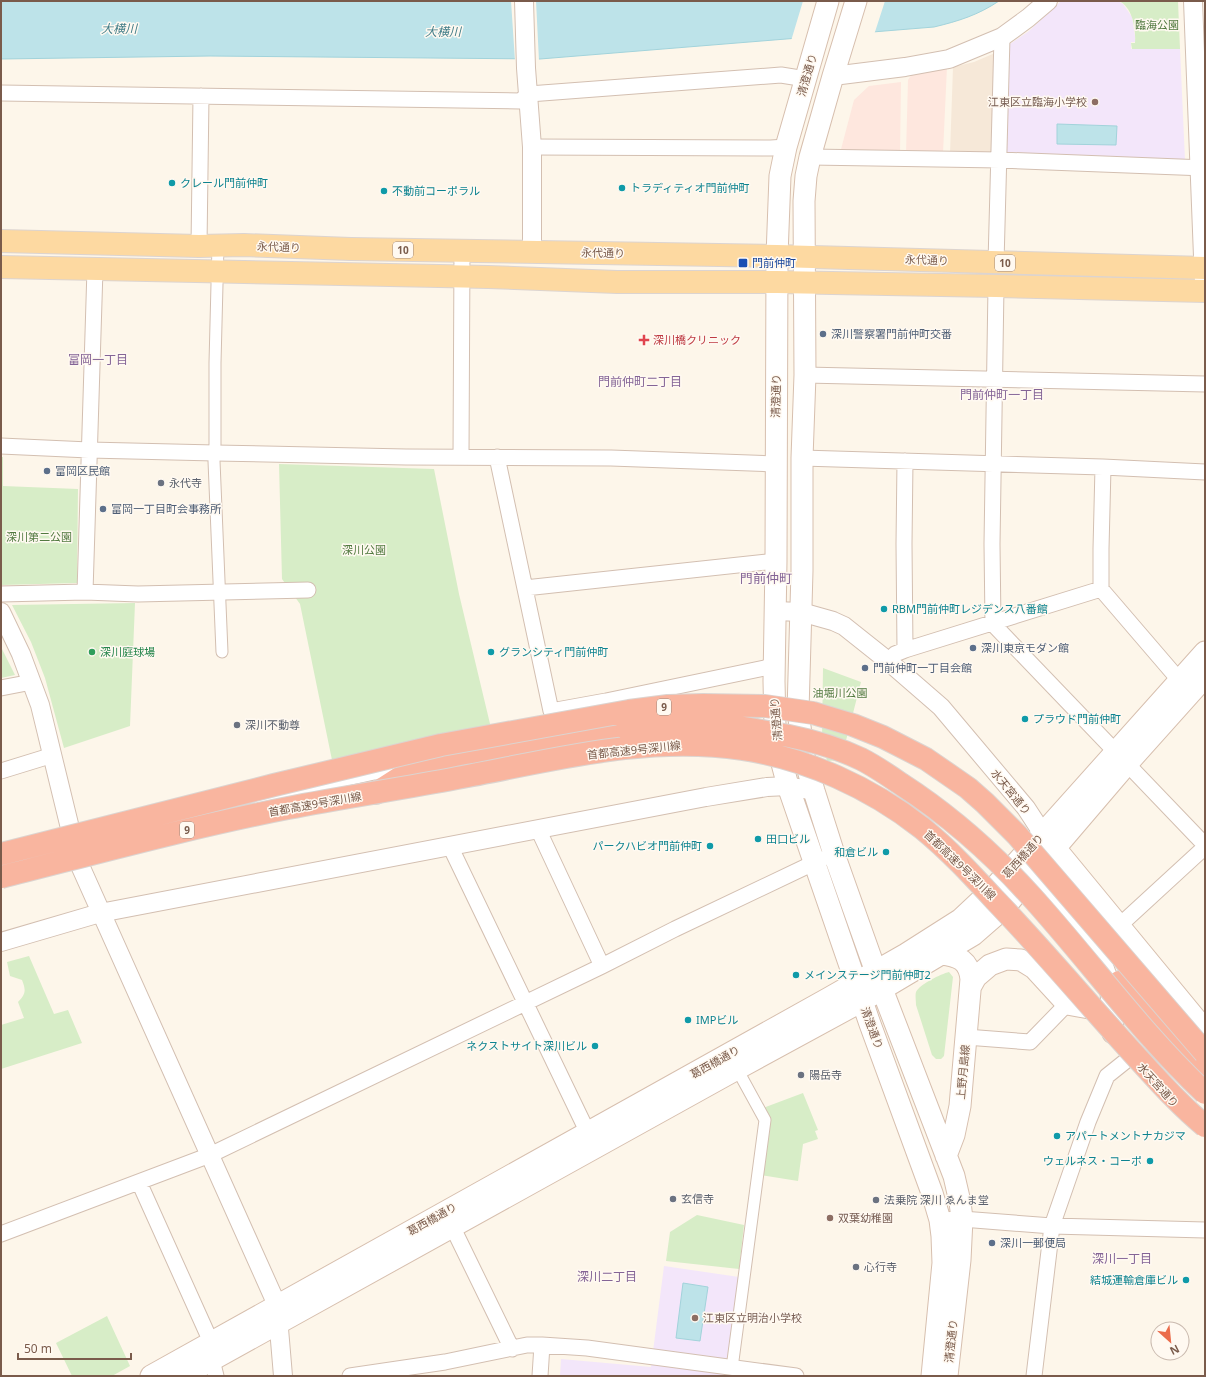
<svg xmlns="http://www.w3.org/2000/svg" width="1206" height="1377" viewBox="0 0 1206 1377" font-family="'Noto Sans','Noto Sans JP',sans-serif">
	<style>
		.residential { fill: #f6e8d8 }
		.commercial { fill: #fee7de }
		.education { fill: #f3e6fa }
		.green { fill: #d7edc7 }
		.water { fill: #bde3e9; stroke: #a2d3db }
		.pier { fill: #fdf6ea }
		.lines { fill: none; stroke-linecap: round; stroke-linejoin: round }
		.pedestrian-casing { stroke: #d3bfb1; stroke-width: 13 }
		.minor-casing { stroke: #d3bfb1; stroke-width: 17 }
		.tertiary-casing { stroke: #d3bfb1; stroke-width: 20 }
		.secondary-casing { stroke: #d7bfae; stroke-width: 23 }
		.primary-casing { stroke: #dcd4d0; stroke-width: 24 }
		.motorway-casing { stroke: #dcd4d0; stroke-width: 24 }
		.pedestrian { stroke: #fff; stroke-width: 11 }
		.minor { stroke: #fff; stroke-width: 15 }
		.tertiary { stroke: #fff; stroke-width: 18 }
		.secondary { stroke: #fff; stroke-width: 21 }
		.primary { stroke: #fdd9a1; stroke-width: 22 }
		.motorway { stroke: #f9b59f; stroke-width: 22 }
		.motorway-bridge-casing { stroke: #dcd4d0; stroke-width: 24; stroke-linecap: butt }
		.motorway-bridge { stroke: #f9b59f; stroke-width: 22 }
		.education-dot { fill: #8d6e63; stroke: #fff9f1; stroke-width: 1.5 }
		.culture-dot { fill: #0f9aa8; stroke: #fff9f1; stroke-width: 1.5 }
		.transit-dot { fill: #1a4fb4; stroke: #fff9f1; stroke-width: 1.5 }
		.service-dot { fill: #5c6f8a; stroke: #fff9f1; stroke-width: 1.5 }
		.health-dot { fill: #e0444e; stroke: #fff9f1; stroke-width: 1.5 }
		.worship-dot { fill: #6b7280; stroke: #fff9f1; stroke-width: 1.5 }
		.leisure-dot { fill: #2e9e5b; stroke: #fff9f1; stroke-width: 1.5 }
		.labels { text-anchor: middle; stroke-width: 3; stroke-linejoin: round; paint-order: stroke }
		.shield { fill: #fff9f1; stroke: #a28a7d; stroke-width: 1 }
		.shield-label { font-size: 10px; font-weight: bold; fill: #7a5b4b }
		.park-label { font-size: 11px; fill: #527a40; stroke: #fff9f1 }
		.street-label { font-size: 11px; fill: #7a5b4b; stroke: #fff9f1 }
		.education-label { font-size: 11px; fill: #785e54; stroke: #fff9f1; text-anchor: start }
		.culture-label { font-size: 11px; fill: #0d838f; stroke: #fff9f1; text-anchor: start }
		.transit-label { font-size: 11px; fill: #164399; stroke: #fff9f1; text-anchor: start }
		.service-label { font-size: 11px; fill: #4e5e75; stroke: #fff9f1; text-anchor: start }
		.health-label { font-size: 11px; fill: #be3a42; stroke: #fff9f1; text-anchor: start }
		.worship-label { font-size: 11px; fill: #5b616d; stroke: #fff9f1; text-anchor: start }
		.leisure-label { font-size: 11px; fill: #27864d; stroke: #fff9f1; text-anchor: start }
		.water-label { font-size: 12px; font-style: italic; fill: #407c87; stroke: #fff9f1 }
		.neighbourhood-label { font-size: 12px; fill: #846496; stroke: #fff9f1 }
		.quarter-label { font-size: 13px; fill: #846496; stroke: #fff9f1 }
	</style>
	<rect width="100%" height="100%" fill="#fdf6ea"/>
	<path class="residential" d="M995,53L993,154H950L953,67L974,62Z"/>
	<path class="commercial" d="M947,67L943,153H906L908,80L912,74Z
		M901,82L900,154L840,153L854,100L869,86Z"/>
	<path class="education" d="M1061,1H1118L1123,4L1132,17L1135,36V42H1131V49H1180L1185,160L1006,155L1010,44L1029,31Z
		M664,1266L739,1277L725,1376H560L561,1359L651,1367Z"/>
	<path class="green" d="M1119,1H1178L1180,49H1132L1131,43H1135C1136,29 1133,8 1119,1Z
		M1,457H3V486L78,489L77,583L2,585Z
		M279,464L434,469L459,594L491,728L332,760L300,604L282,579Z
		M135,603L130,726L64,748L45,678L31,642L12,605Z
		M1,647L15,675L1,678Z
		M823,668L861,682L841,760L827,761L822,739Z
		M29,956L54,1014L68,1010L82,1043L1,1069V1025L24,1018L18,1002C26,994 26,990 22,980L10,976L7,962Z
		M949,972L953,977L944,1056L941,1059H936L932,1055L916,1005C916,1000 915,996 916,992C920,984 941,974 949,972Z
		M803,1093L818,1130L815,1131L818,1139L803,1144L798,1181L761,1175L763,1108Z
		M697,1215L744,1225L739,1269L666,1261L670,1232Z
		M107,1316L130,1366L112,1376H72L56,1343Z"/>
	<path class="water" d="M1,1H999C978,15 959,21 934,27L540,59L210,56L1,59Z
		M1057,124L1117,126L1116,145L1057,144Z
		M683,1283L708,1287L700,1341L676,1338Z"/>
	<path class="pier" d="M511,1H536L539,61H515Z
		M803,1H885L874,35L791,41Z"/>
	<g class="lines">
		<g class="pedestrian-casing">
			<path id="pedestrian" d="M218,245L215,363V444L214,461L222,652
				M157,826L307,789L406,767
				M732,1368L765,1120L737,1069"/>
		</g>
		<g class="minor-casing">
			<path id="minor" d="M1,93L520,101L529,94L781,75L806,79
				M532,147L771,148L786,147
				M810,157L1000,160L1205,168
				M199,246L201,96
				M996,263L1002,37
				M996,286L992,544L993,624L1205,845
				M805,375L1205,384
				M1,446L89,450L215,453L406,457L611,458L775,464
				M461,457L462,251
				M497,457L551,711L606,701L774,666
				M802,458L1103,467L1205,472
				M525,588L776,561
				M1101,589V549L1103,467
				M85,592L95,269
				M1,594L85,592L138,594L308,590
				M905,650L904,544L905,461
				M888,661L895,654L905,650L1101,589L1186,688
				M1,688L32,682
				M1,771L53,755
				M538,829L602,966
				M450,846L588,1133
				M1119,926L1205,847
				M966,1037L1030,1042L1067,1004
				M139,1182L211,1342
				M940,1220L962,1219L1052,1226L1205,1230
				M452,1226L512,1349
				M1,1234L210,1155L602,966L675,929L822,859
				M212,1360L216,1376
				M350,1376L445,1362L527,1345H542L587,1348L796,1376
				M540,1376L542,1345
				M1034,1376L1052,1226L1088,1122L1107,1076L1132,1056"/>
		</g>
		<g class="tertiary-casing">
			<path id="tertiary" d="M524,1L526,68L532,147V252
				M1193,1L1204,282
				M833,76L905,67L949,59L1002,37L1028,18L1048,1
				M775,611L801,612L833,621L844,626L888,661L941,707L1026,808L1043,834
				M1,612L21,654L40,705L78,861L277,1305L283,1376
				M1,942L100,913L706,797L767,787L788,786L814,791"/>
		</g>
		<g class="secondary-casing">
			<path id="secondary" d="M828,1L786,147L780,176L777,256L776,561L774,681L775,726L780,756L788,786L870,1024L932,1193L940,1220L942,1236L943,1263L932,1376
				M856,1L833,76L810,157L806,176L804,201L805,375L802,458V571L798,711L801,734L804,756L814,791L834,854L882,989L954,1176L960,1202L962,1219L960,1260L947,1376
				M1046,837L1205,1030
				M1041,859V872L1044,883L1066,917L1092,948L1101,962L1111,990L1113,1033
				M942,954C959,956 969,961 971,979L960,1106L954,1135L946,1156
				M971,986L976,977L990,965L1006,959L1021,960L1034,968L1067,1004L1095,1009
				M151,1376L829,998L906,954L961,919L993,889L1205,652
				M183,1376L737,1069L862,1001L973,935L1004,908L1127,764L1205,677"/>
		</g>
		<g class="primary-casing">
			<path id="primary" d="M1,241L199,246L244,245L351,249L477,251L777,256L1205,268
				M1,267L488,277L617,282H777L996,286L1205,291"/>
		</g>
		<g class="motorway-casing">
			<path id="motorway" d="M376,793L404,775L426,768L499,752L627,729
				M1119,982L1174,1044L1205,1076"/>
		</g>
		<use href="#pedestrian" class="pedestrian"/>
		<use href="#minor" class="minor"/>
		<use href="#tertiary" class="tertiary"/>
		<use href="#secondary" class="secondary"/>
		<use href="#primary" class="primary"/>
		<use href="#motorway" class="motorway"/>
		<g class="motorway-bridge-casing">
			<path id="motorway-bridge" d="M627,729C645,727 663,725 681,724C718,723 753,729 789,736C814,741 838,748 861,759C875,766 888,775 901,784C949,815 992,853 1030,895C1089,960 1141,1033 1205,1093
				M1,854L274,785L441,745L629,711L668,706L703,705L765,706L813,713L853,725L883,737L926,759L968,788L985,803L1017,835L1205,1053
				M1,877C96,853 191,827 288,808C344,797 400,789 457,778C550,761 646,734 742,749C806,758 871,788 922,828C949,850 972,875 995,900C1046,953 1092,1009 1142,1063C1162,1085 1182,1107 1205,1126"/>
		</g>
		<use href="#motorway-bridge" class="motorway-bridge"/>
	</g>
	<g class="education-dot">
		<circle cx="1095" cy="102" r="4"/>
		<circle cx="830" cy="1218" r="4"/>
		<circle cx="695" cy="1318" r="4"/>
	</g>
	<g class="culture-dot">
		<circle cx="172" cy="183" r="4"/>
		<circle cx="622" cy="188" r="4"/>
		<circle cx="384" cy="191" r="4"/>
		<circle cx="884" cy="609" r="4"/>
		<circle cx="491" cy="652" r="4"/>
		<circle cx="1025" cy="719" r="4"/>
		<circle cx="758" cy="839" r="4"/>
		<circle cx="710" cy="846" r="4"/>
		<circle cx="886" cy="852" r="4"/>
		<circle cx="796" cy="975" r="4"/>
		<circle cx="688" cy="1020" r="4"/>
		<circle cx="595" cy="1046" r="4"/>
		<circle cx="1057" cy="1136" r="4"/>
		<circle cx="1150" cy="1161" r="4"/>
		<circle cx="1186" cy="1280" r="4"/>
	</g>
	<rect class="transit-dot" x="738" y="258" width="10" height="10" rx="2"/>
	<g class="service-dot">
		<circle cx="823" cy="334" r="4"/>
		<circle cx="47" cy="471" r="4"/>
		<circle cx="103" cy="509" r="4"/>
		<circle cx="973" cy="648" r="4"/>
		<circle cx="865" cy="668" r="4"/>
		<circle cx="992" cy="1243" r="4"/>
	</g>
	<path class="health-dot" d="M642 334h4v4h4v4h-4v4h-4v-4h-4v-4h4z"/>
	<g class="worship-dot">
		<circle cx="161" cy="483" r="4"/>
		<circle cx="237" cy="725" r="4"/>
		<circle cx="801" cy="1075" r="4"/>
		<circle cx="673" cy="1199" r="4"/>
		<circle cx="876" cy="1200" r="4"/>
		<circle cx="856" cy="1267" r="4"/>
	</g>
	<circle class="leisure-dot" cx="92" cy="652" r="4"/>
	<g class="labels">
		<g class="shield">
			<rect x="393" y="242" width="20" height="16" rx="3"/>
			<rect x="995" y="255" width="20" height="16" rx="3"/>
			<rect x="657" y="699" width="14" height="16" rx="3"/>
			<rect x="180" y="822" width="14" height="16" rx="3"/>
		</g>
		<g class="shield-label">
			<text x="403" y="254">10</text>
			<text x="1005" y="267">10</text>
			<text x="664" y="711">9</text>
			<text x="187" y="834">9</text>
		</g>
		<g class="park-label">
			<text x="1157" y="29">臨海公園</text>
			<text x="39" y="541">深川第二公園</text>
			<text x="364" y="554">深川公園</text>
			<text x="840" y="697">油堀川公園</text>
		</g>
		<g class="street-label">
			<text transform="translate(807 75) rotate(-74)" y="4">清澄通り</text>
			<text transform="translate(279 247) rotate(2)" y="4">永代通り</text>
			<text transform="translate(603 253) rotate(1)" y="4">永代通り</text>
			<text transform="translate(927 260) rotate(2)" y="4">永代通り</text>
			<text transform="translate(776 396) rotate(-89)" y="4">清澄通り</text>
			<text transform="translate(776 719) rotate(-95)" y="4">清澄通り</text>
			<text transform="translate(634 750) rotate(-6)" y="4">首都高速9号深川線</text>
			<text transform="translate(1011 792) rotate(51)" y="4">水天宮通り</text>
			<text transform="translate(315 804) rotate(-10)" y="4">首都高速9号深川線</text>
			<text transform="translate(1023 856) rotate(-48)" y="4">葛西橋通り</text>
			<text transform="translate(960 865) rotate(44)" y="4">首都高速9号深川線</text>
			<text transform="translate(872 1028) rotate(70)" y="4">清澄通り</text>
			<text transform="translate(715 1062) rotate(-29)" y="4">葛西橋通り</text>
			<text transform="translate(963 1072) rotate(-85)" y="4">上野月島線</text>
			<text transform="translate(1158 1085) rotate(48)" y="4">水天宮通り</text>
			<text transform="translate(432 1219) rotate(-29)" y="4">葛西橋通り</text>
			<text transform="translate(951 1341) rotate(-84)" y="4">清澄通り</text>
		</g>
		<g class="education-label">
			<text x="1087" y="106" text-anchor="end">江東区立臨海小学校</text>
			<text x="838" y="1222">双葉幼稚園</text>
			<text x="703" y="1322">江東区立明治小学校</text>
		</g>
		<g class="culture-label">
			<text x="180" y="187">クレール門前仲町</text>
			<text x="630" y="192">トラディティオ門前仲町</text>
			<text x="392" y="195">不動前コーポラル</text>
			<text x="892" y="613">RBM門前仲町レジデンス八番館</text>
			<text x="499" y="656">グランシティ門前仲町</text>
			<text x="1033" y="723">プラウド門前仲町</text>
			<text x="766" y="843">田口ビル</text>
			<text x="702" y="850" text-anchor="end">パークハビオ門前仲町</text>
			<text x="878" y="856" text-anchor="end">和倉ビル</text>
			<text x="804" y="979">メインステージ門前仲町2</text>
			<text x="696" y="1024">IMPビル</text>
			<text x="587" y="1050" text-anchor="end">ネクストサイト深川ビル</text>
			<text x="1065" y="1140">アパートメントナカジマ</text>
			<text x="1142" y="1165" text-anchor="end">ウェルネス・コーポ</text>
			<text x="1178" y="1284" text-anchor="end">結城運輸倉庫ビル</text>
		</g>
		<g class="transit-label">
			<text x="752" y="267">門前仲町</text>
		</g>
		<g class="service-label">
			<text x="831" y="338">深川警察署門前仲町交番</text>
			<text x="55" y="475">富岡区民館</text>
			<text x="111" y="513">富岡一丁目町会事務所</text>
			<text x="981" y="652">深川東京モダン館</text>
			<text x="873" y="672">門前仲町一丁目会館</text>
			<text x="1000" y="1247">深川一郵便局</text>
		</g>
		<g class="health-label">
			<text x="653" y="344">深川橋クリニック</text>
		</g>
		<g class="worship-label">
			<text x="169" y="487">永代寺</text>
			<text x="245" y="729">深川不動尊</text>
			<text x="809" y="1079">陽岳寺</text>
			<text x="681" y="1203">玄信寺</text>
			<text x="884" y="1204">法乗院 深川 ゑんま堂</text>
			<text x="864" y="1271">心行寺</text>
		</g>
		<g class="leisure-label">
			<text x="100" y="656">深川庭球場</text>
		</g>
		<g class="water-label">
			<text x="119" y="33">大横川</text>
			<text x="443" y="36">大横川</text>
		</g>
		<g class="neighbourhood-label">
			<text x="98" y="364">富岡一丁目</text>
			<text x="640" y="386">門前仲町二丁目</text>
			<text x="1002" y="399">門前仲町一丁目</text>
			<text x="1122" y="1263">深川一丁目</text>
			<text x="607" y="1281">深川二丁目</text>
		</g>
		<g class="quarter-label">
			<text x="766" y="583">門前仲町</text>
		</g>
	</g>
	<rect width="1206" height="1377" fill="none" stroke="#7a5b4b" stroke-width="4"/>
	<g transform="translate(1170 1341) rotate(153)"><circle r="19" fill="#fff9f1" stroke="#cabaaf"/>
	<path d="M0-3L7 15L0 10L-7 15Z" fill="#eb6c4b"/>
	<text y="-6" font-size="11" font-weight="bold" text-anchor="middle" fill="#7a5b4b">N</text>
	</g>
	<path d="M18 1353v6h113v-6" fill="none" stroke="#7a5b4b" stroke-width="2"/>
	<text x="24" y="1353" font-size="12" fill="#7a5b4b" stroke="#fff9f1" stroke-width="3" paint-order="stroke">50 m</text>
</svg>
